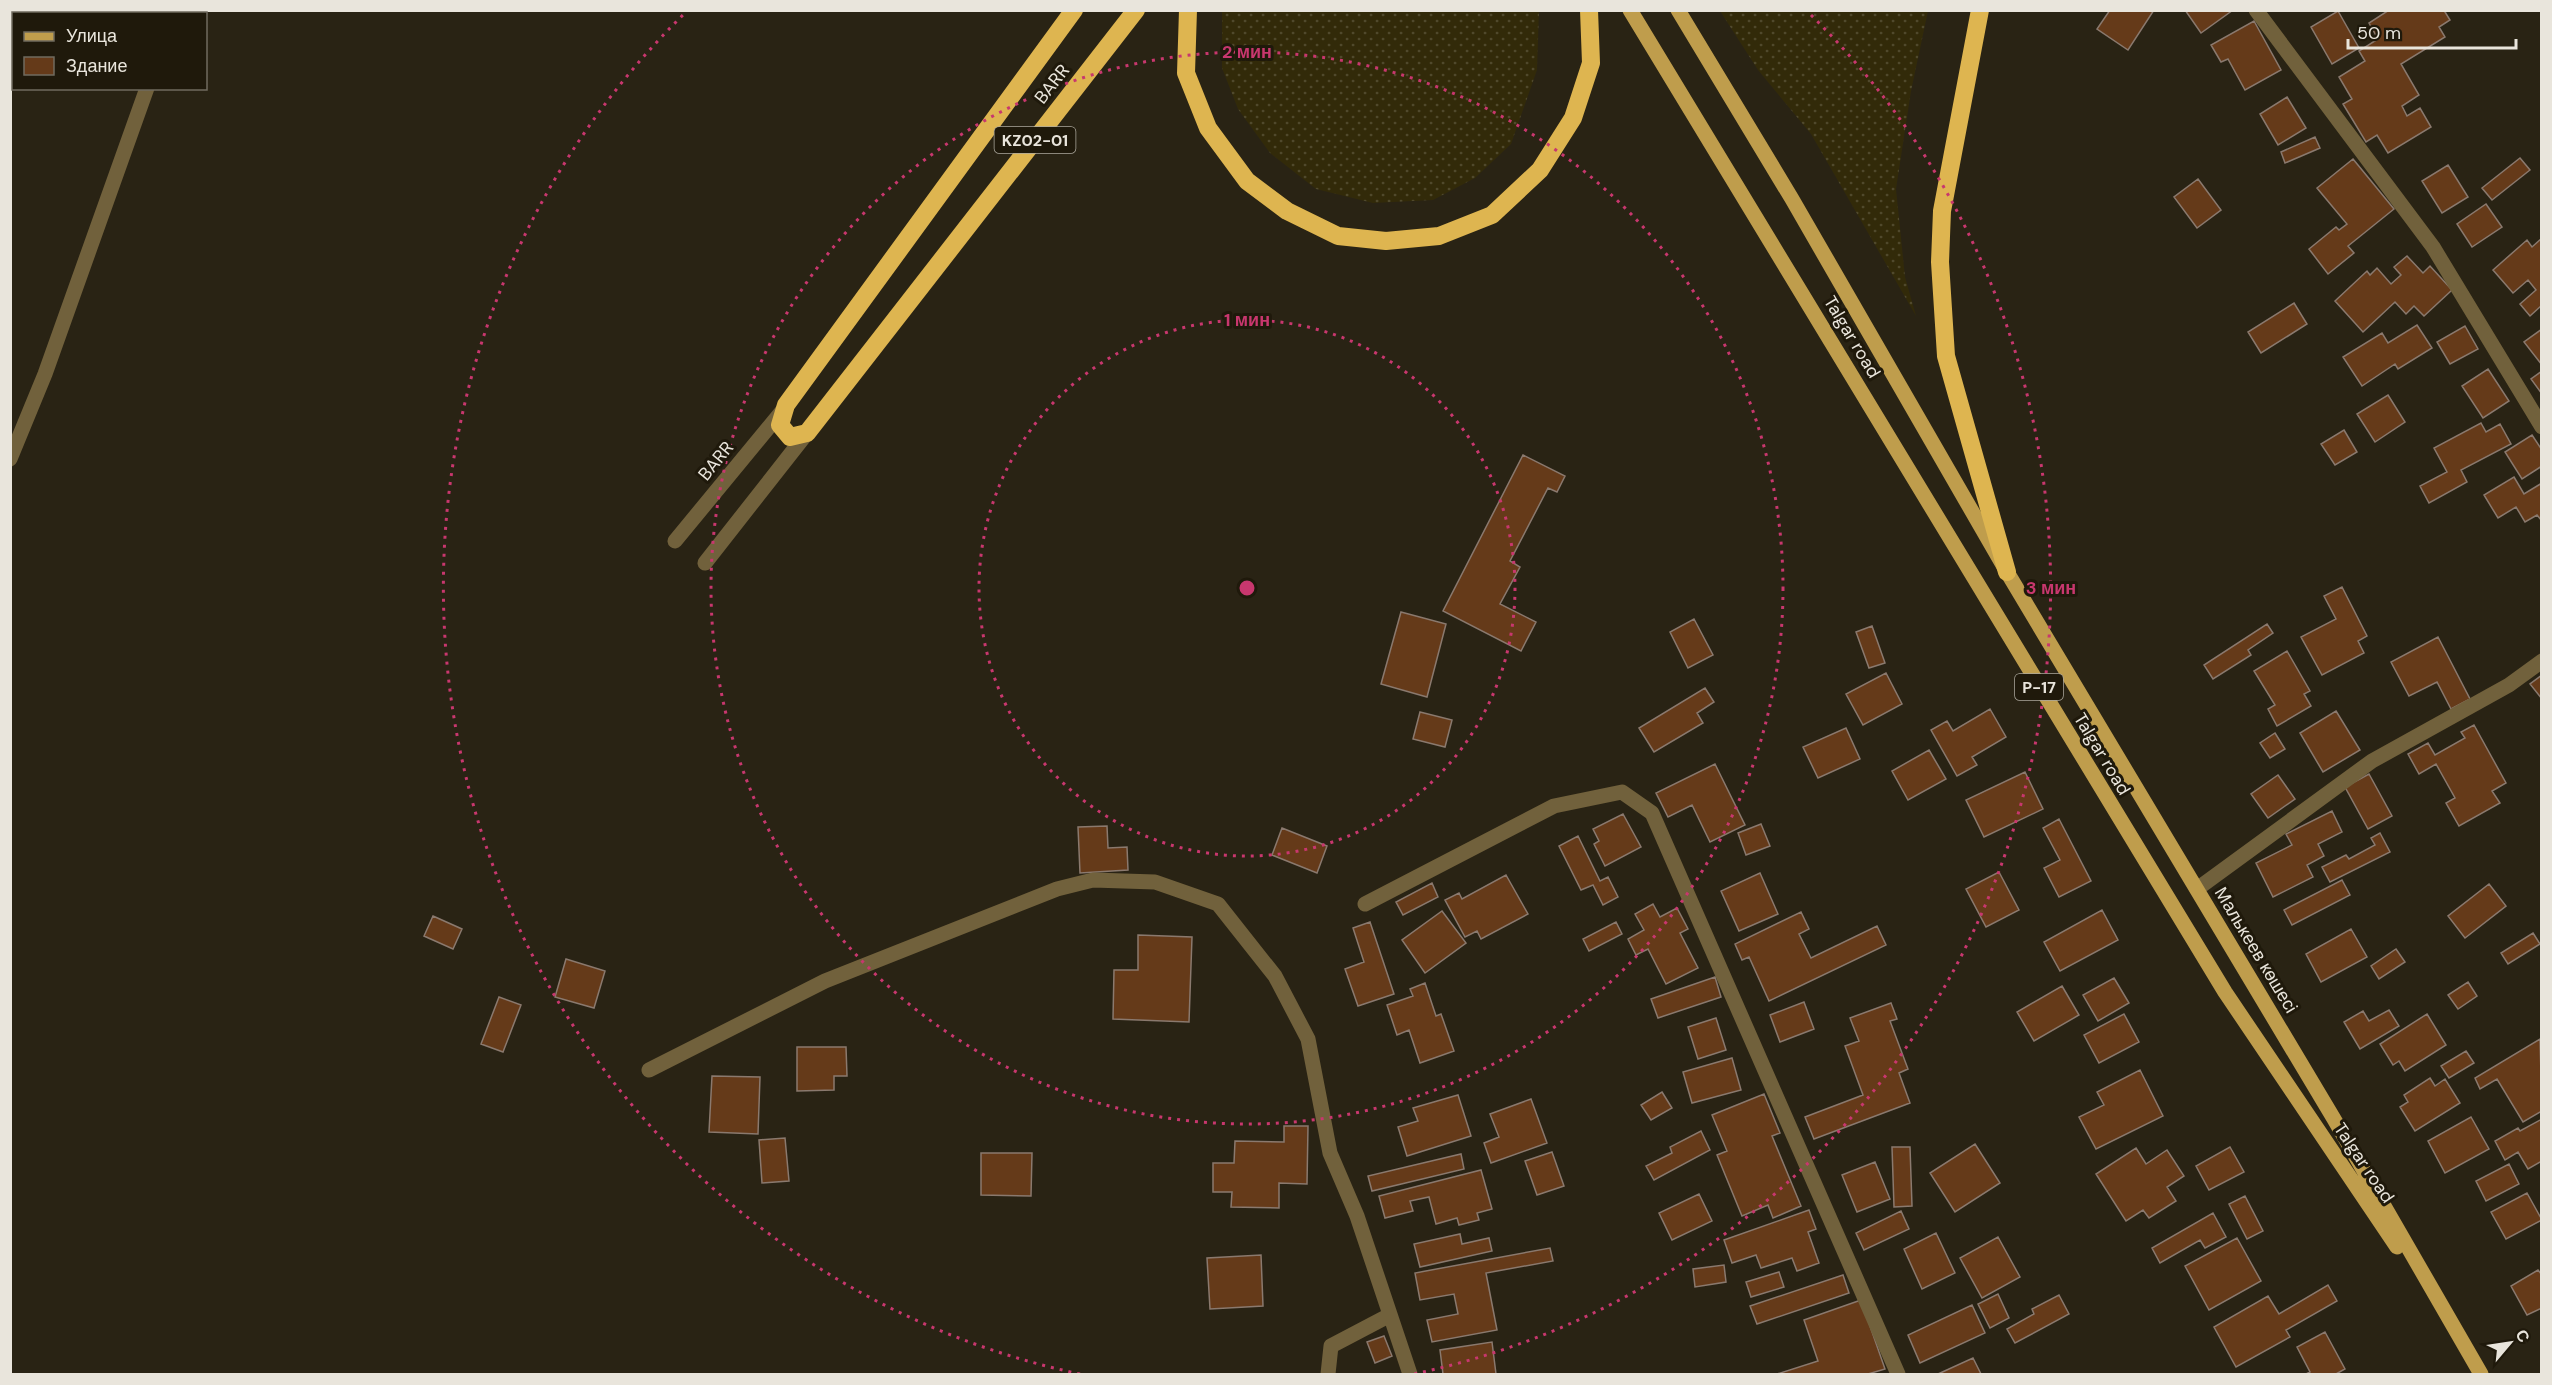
<svg xmlns="http://www.w3.org/2000/svg" width="2552" height="1385" viewBox="0 0 2552 1385" font-family="'DM Sans',sans-serif">
	<style>
		.sand { fill: url(#sand-dots) }
		.building { fill: #653a19; stroke: #8a796e; stroke-width: 1.5 }
		.lines { fill: none; stroke-linecap: round; stroke-linejoin: round }
		.minor { stroke: #71613c; stroke-width: 15 }
		.major { stroke: #bf9d4c; stroke-width: 15 }
		.highway { stroke: #deb550; stroke-width: 18 }
		.ring { fill: none; stroke: #c8376e; stroke-width: 3; stroke-dasharray: 3 6 }
		.labels { text-anchor: middle; stroke-width: 6; stroke-linejoin: round; paint-order: stroke }
		.shield { fill: #1f190b; stroke: #aca89d; stroke-width: 1.5 }
		.shield-label { font-size: 16px; font-weight: bold; fill: #e9e5dc }
		.street-label { font-size: 18px; fill: #e9e5dc; stroke: #1f190b }
		.centre { fill: #c8376e; stroke: #1f190b; stroke-width: 3 }
		.ring-label { font-size: 18px; text-anchor: middle; font-weight: bold; fill: #c8376e; stroke: #1f190b; stroke-width: 6; stroke-linejoin: round; paint-order: stroke }
	</style>
	<defs>
		<pattern id="sand-dots" width="8" height="8" patternUnits="userSpaceOnUse" patternTransform="scale(1.5)"><rect width="8" height="8" fill="#322a09"/><path d="M2 2h.1M6 6h.1" fill="none" stroke="#50492c" stroke-width="1.8" stroke-linecap="round"/></pattern>
	</defs>
	<rect width="100%" height="100%" fill="#292314"/>
	<path class="sand" d="M1539,10L1537,70L1511,144L1475,178L1433,200L1373,203L1316,189L1270,153L1238,109L1222,68V11Z
		M1720,11H1928L1911,91L1896,189L1905,277L1916,316L1811,134L1758,70Z"/>
	<path class="building" d="M2110,10H2154L2128,50L2097,29Z
		M2185,10H2233L2201,33Z
		M2389,10H2449L2445,12L2450,20L2439,27L2445,37L2401,64L2419,95L2402,106L2407,116L2420,108L2431,127L2388,153L2377,135L2366,142L2343,104L2352,99L2339,77L2365,61L2359,51L2378,39L2369,23Z
		M2338,11L2359,48L2332,64L2311,27Z
		M2254,21L2281,70L2245,90L2228,59L2221,62L2211,45Z
		M2287,97L2306,128L2278,145L2260,114Z
		M2315,137L2320,148L2285,163L2281,152Z
		M2520,158L2530,170L2492,200L2482,188Z
		M2353,159L2394,209L2348,246L2354,253L2328,274L2309,249L2336,227L2339,230L2347,224L2317,188Z
		M2448,165L2468,197L2442,213L2422,181Z
		M2198,179L2221,210L2197,228L2174,197Z
		M2486,204L2502,227L2472,247L2457,224Z
		M2542,238V305L2530,316L2520,304L2536,290L2528,280L2513,293L2493,270L2527,240L2532,247Z
		M2407,256L2423,273L2430,266L2452,290L2424,316L2414,306L2406,314L2395,302L2363,332L2335,301L2367,271L2370,275L2377,268L2391,284L2401,275L2394,267Z
		M2294,303L2307,324L2261,353L2248,332Z
		M2417,325L2432,348L2398,369L2395,364L2362,386L2343,357L2382,333L2388,343Z
		M2465,326L2478,349L2450,364L2437,342Z
		M2542,329V365L2524,342Z
		M2488,369L2509,401L2483,418L2462,386Z
		M2542,371V394L2531,379Z
		M2388,395L2405,422L2375,442L2357,414Z
		M2481,423L2486,432L2500,424L2511,444L2461,470L2467,482L2429,503L2420,486L2447,472L2434,448Z
		M2344,430L2357,452L2335,465L2321,444Z
		M2532,435L2542,450V466L2522,479L2505,452Z
		M1523,455L1565,476L1557,492L1548,488L1510,561L1520,567L1500,604L1536,622L1521,651L1443,611Z
		M2514,477L2524,494L2542,483V521L2537,515L2525,522L2516,507L2498,518L2484,495Z
		M2342,587L2367,636L2358,641L2364,653L2322,675L2301,637L2336,619L2324,596Z
		M1401,612L1446,624L1427,697L1381,684Z
		M1694,619L1713,655L1688,668L1670,632Z
		M2267,624L2273,633L2248,650L2251,655L2213,679L2204,665Z
		M1872,626L1885,663L1869,668L1856,632Z
		M2438,637L2470,699L2451,709L2437,682L2409,696L2391,662Z
		M2287,651L2310,691L2304,694L2311,706L2277,726L2268,709L2275,705L2254,671Z
		M1886,673L1902,704L1863,725L1846,694Z
		M2542,675V699L2530,684Z
		M1705,688L1714,702L1697,713L1703,723L1654,752L1639,728Z
		M1990,709L2006,737L1972,757L1977,765L1957,776L1931,730L1947,721L1953,731Z
		M2336,711L2360,750L2323,772L2300,733Z
		M1420,712L1452,720L1445,747L1413,739Z
		M2474,725L2506,783L2492,791L2500,803L2459,826L2446,803L2455,798L2436,764L2419,774L2408,754L2428,743L2435,755L2465,738L2461,732Z
		M1846,728L1860,759L1818,778L1803,747Z
		M2275,733L2285,749L2270,758L2260,743Z
		M1929,750L1946,779L1908,800L1892,771Z
		M1715,764L1745,825L1710,842L1692,805L1668,817L1656,793Z
		M2025,772L2043,809L1984,837L1966,800Z
		M2369,774L2392,816L2368,829L2345,787Z
		M2278,775L2295,799L2268,818L2251,794Z
		M2332,811L2342,832L2318,844L2324,856L2307,865L2313,877L2273,897L2256,863L2292,845L2286,834Z
		M1623,814L1641,847L1605,866L1594,844L1599,841L1593,829Z
		M2059,819L2091,881L2059,897L2044,868L2060,860L2043,828Z
		M1761,824L1770,846L1746,855L1738,833Z
		M1107,826L1108,848L1127,847L1128,870L1080,873L1078,827Z
		M1282,828L1327,846L1317,873L1272,855Z
		M2380,833L2390,852L2330,882L2322,867L2346,855L2349,859L2375,845L2371,838Z
		M1578,836L1600,881L1608,877L1618,897L1603,905L1593,885L1581,890L1559,846Z
		M1999,872L2019,910L1986,927L1966,889Z
		M1760,873L1778,914L1739,931L1721,891Z
		M1506,875L1528,914L1481,939L1477,931L1465,937L1445,900L1459,893L1462,899Z
		M2342,880L2350,895L2292,925L2284,910Z
		M1432,883L1438,897L1403,915L1396,902Z
		M2489,884L2506,906L2465,938L2448,916Z
		M1653,904L1660,917L1677,908L1688,929L1680,933L1698,968L1666,984L1648,949L1636,955L1628,939L1644,930L1635,914Z
		M2102,910L2118,940L2060,971L2044,942Z
		M1442,911L1466,943L1425,973L1402,940Z
		M1801,912L1809,929L1799,934L1811,958L1877,926L1886,945L1769,1001L1749,957L1742,960L1735,944Z
		M433,916L462,929L453,949L424,936Z
		M1370,922L1394,994L1358,1006L1345,969L1364,962L1353,928Z
		M1616,922L1622,934L1589,951L1583,939Z
		M2351,929L2367,957L2321,982L2306,954Z
		M2533,933L2540,944L2508,964L2501,953Z
		M1138,935L1192,937L1189,1022L1113,1019L1114,970H1138Z
		M2396,949L2405,962L2379,979L2371,966Z
		M566,959L605,971L594,1008L555,997Z
		M1715,977L1721,997L1658,1018L1651,999Z
		M2114,978L2129,1003L2098,1021L2083,995Z
		M2468,982L2477,996L2458,1009L2448,995Z
		M1425,983L1436,1016L1441,1014L1454,1051L1420,1063L1409,1030L1397,1035L1387,1005L1413,996L1410,989Z
		M2062,986L2079,1015L2034,1041L2017,1012Z
		M499,997L521,1005L503,1052L481,1044Z
		M1804,1002L1814,1029L1780,1042L1770,1015Z
		M1891,1003L1897,1019L1890,1021L1908,1069L1899,1073L1910,1103L1814,1139L1805,1117L1863,1095L1845,1046L1859,1041L1850,1018Z
		M2389,1010L2399,1026L2360,1049L2344,1022L2363,1011L2369,1021Z
		M2124,1014L2139,1042L2099,1063L2084,1035Z
		M2427,1014L2446,1045L2405,1071L2399,1061L2393,1065L2380,1044Z
		M1716,1018L1726,1050L1698,1059L1688,1027Z
		M2540,1039L2542,1111L2523,1122L2497,1079L2480,1089L2475,1078Z
		M797,1047H846L847,1076H834V1090L797,1091Z
		M2466,1051L2474,1063L2449,1078L2441,1066Z
		M1732,1058L1741,1090L1692,1103L1683,1072Z
		M2140,1070L2163,1116L2096,1149L2079,1117L2104,1105L2097,1092Z
		M712,1076L760,1077L758,1134L709,1132Z
		M2430,1078L2435,1086L2445,1079L2460,1103L2415,1131L2400,1107L2408,1102L2404,1095Z
		M1662,1092L1672,1108L1651,1120L1641,1105Z
		M1764,1094L1780,1133L1772,1136L1801,1206L1773,1218L1768,1205L1742,1216L1717,1155L1727,1151L1712,1115Z
		M1458,1095L1471,1136L1407,1156L1398,1127L1418,1121L1413,1108Z
		M1531,1099L1547,1143L1491,1163L1484,1143L1499,1137L1490,1114Z
		M2471,1117L2489,1149L2445,1173L2428,1141Z
		M2542,1119V1161L2528,1169L2518,1152L2505,1160L2495,1141L2518,1128L2520,1131Z
		M1284,1126H1308L1307,1184L1279,1183V1208L1231,1207L1232,1192H1213V1163H1234L1235,1141L1284,1142Z
		M1701,1131L1710,1150L1654,1180L1646,1166L1672,1153L1670,1147Z
		M785,1138L789,1181L762,1183L759,1140Z
		M1975,1144L2000,1183L1955,1212L1930,1173Z
		M1892,1147H1910L1912,1206L1894,1207Z
		M2230,1147L2244,1172L2209,1190L2196,1166Z
		M2136,1148L2146,1164L2167,1150L2184,1176L2167,1187L2176,1201L2149,1218L2143,1210L2126,1221L2096,1174Z
		M1552,1152L1564,1186L1537,1195L1525,1161Z
		M981,1153H1032L1031,1196L981,1195Z
		M1461,1154L1464,1169L1372,1191L1368,1176Z
		M1875,1162L1890,1199L1857,1212L1842,1175Z
		M2509,1164L2519,1184L2486,1201L2476,1181Z
		M1481,1170L1492,1209L1477,1213L1479,1220L1459,1225L1457,1218L1436,1224L1429,1197L1410,1201L1413,1211L1385,1218L1379,1196Z
		M2527,1193L2542,1220L2506,1239L2491,1212Z
		M1699,1194L1712,1221L1672,1240L1659,1213Z
		M2245,1196L2263,1231L2247,1239L2229,1204Z
		M1809,1210L1816,1229L1808,1232L1819,1263L1797,1271L1792,1258L1761,1268L1756,1255L1732,1263L1724,1240Z
		M1901,1211L1909,1229L1864,1250L1856,1233Z
		M2213,1213L2226,1237L2205,1248L2200,1240L2160,1263L2152,1248Z
		M1936,1233L1955,1273L1922,1289L1904,1249Z
		M1460,1234L1462,1244L1489,1238L1492,1251L1420,1267L1414,1244Z
		M1998,1237L2020,1277L1982,1298L1960,1258Z
		M2237,1238L2261,1281L2209,1310L2185,1266Z
		M1550,1248L1553,1261L1486,1273L1497,1330L1432,1342L1427,1320L1458,1314L1454,1294L1420,1300L1415,1273Z
		M1261,1255L1263,1306L1210,1309L1207,1258Z
		M1724,1265L1726,1282L1695,1287L1693,1269Z
		M2538,1270L2542,1275V1308L2527,1315L2511,1286Z
		M1779,1272L1784,1287L1751,1297L1746,1282Z
		M1843,1275L1849,1293L1757,1324L1750,1306Z
		M2328,1285L2337,1301L2286,1330L2290,1337L2236,1367L2214,1327L2268,1296L2279,1314Z
		M1998,1294L2009,1318L1990,1328L1978,1304Z
		M2059,1295L2069,1314L2015,1343L2007,1329L2034,1314L2032,1309Z
		M1861,1300L1885,1369L1868,1374H1777L1818,1361L1804,1320Z
		M1972,1305L1985,1333L1920,1363L1908,1335Z
		M2325,1332L2345,1369L2336,1374H2306L2310,1372L2297,1347Z
		M1384,1336L1392,1356L1375,1363L1367,1342Z
		M1492,1342L1496,1374H1443L1440,1350Z
		M1973,1358L1981,1374H1938Z"/>
	<g class="lines">
		<path class="minor" d="M2256,10L2433,247L2542,427
			M174,14L175,10
			M10,459L45,374L147,88
			M675,541L783,410
			M705,563L807,433
			M2197,889L2372,761L2509,685L2542,661
			M1365,904L1554,806L1622,792L1652,813L1898,1374
			M649,1070L825,981L1057,889L1093,880L1155,882L1218,904L1275,976L1308,1039L1330,1153L1357,1216L1410,1374
			M1328,1374L1331,1346L1390,1315"/>
		<path class="major" d="M1630,10L2225,992L2397,1247
			M1678,10L1792,199L2007,572L2334,1119L2481,1374"/>
		<path class="highway" d="M1074,10L786,405L780,425L790,437L807,433L1136,10
			M1188,10L1186,73L1208,128L1247,181L1287,211L1338,236L1386,241L1439,236L1492,215L1540,170L1573,118L1591,63L1589,10
			M1980,10L1942,211L1940,262L1946,356L2007,572"/>
	</g>
	<g class="ring">
		<circle cx="1247" cy="588" r="268"/>
		<circle cx="1247" cy="588" r="536"/>
		<path d="M1080 1374A804 804 0 0 1 683 15M1811 15A804 804 0 0 1 1414 1374"/>
	</g>
	<g class="labels">
		<g class="shield">
			<rect x="994.5" y="127" width="81" height="26" rx="4.5"/>
			<rect x="2015" y="674" width="48" height="26" rx="4.5"/>
		</g>
		<g class="shield-label">
			<text x="1035" y="146">KZ02-01</text>
			<text x="2039" y="693">P-17</text>
		</g>
		<g class="street-label">
			<text transform="translate(1052 84) rotate(-52)" y="6">BARR</text>
			<text transform="translate(1852 337) rotate(59)" y="6">Talgar road</text>
			<text transform="translate(716 461) rotate(-51)" y="6">BARR</text>
			<text transform="translate(2102 754) rotate(59)" y="6">Talgar road</text>
			<text transform="translate(2256 950) rotate(59)" y="6">Малькеев көшесі</text>
			<text transform="translate(2364 1163) rotate(56)" y="6">Talgar road</text>
		</g>
	</g>
	<circle cx="1247" cy="588" r="9" class="centre"/>
	<g class="ring-label">
		<text x="1247" y="58">2 мин</text>
		<text x="1247" y="326">1 мин</text>
		<text x="2051" y="594">3 мин</text>
	</g>
	<rect width="2552" height="1385" fill="none" stroke="#e9e5dc" stroke-width="24"/>
	<rect x="12" y="12" width="195" height="78" fill="#1f190b" stroke="#706b5f" stroke-width="1.5"/>
	<rect x="24" y="32" width="30" height="9" fill="#bf9d4c" stroke="#706b5f" stroke-width="1.5"/>
	<text x="66" y="42" font-size="18" fill="#e9e5dc">Улица</text>
	<rect x="24" y="57" width="30" height="18" fill="#653a19" stroke="#706b5f" stroke-width="1.5"/>
	<text x="66" y="72" font-size="18" fill="#e9e5dc">Здание</text>
	<g transform="translate(2510 1343) rotate(61)" stroke="#1f190b" stroke-width="4.5" paint-order="stroke">
	<path d="M0-4.5L10 22L0 15L-10 22Z" fill="#e9e5dc"/>
	<text y="-9" font-size="16" font-weight="bold" text-anchor="middle" fill="#e9e5dc">С</text>
	</g>
	<path d="M2348 39v9h168v-9" fill="none" stroke="#e9e5dc" stroke-width="3"/>
	<text x="2357" y="39" font-size="18" fill="#e9e5dc" stroke="#1f190b" stroke-width="4.5" paint-order="stroke">50 m</text>
</svg>
